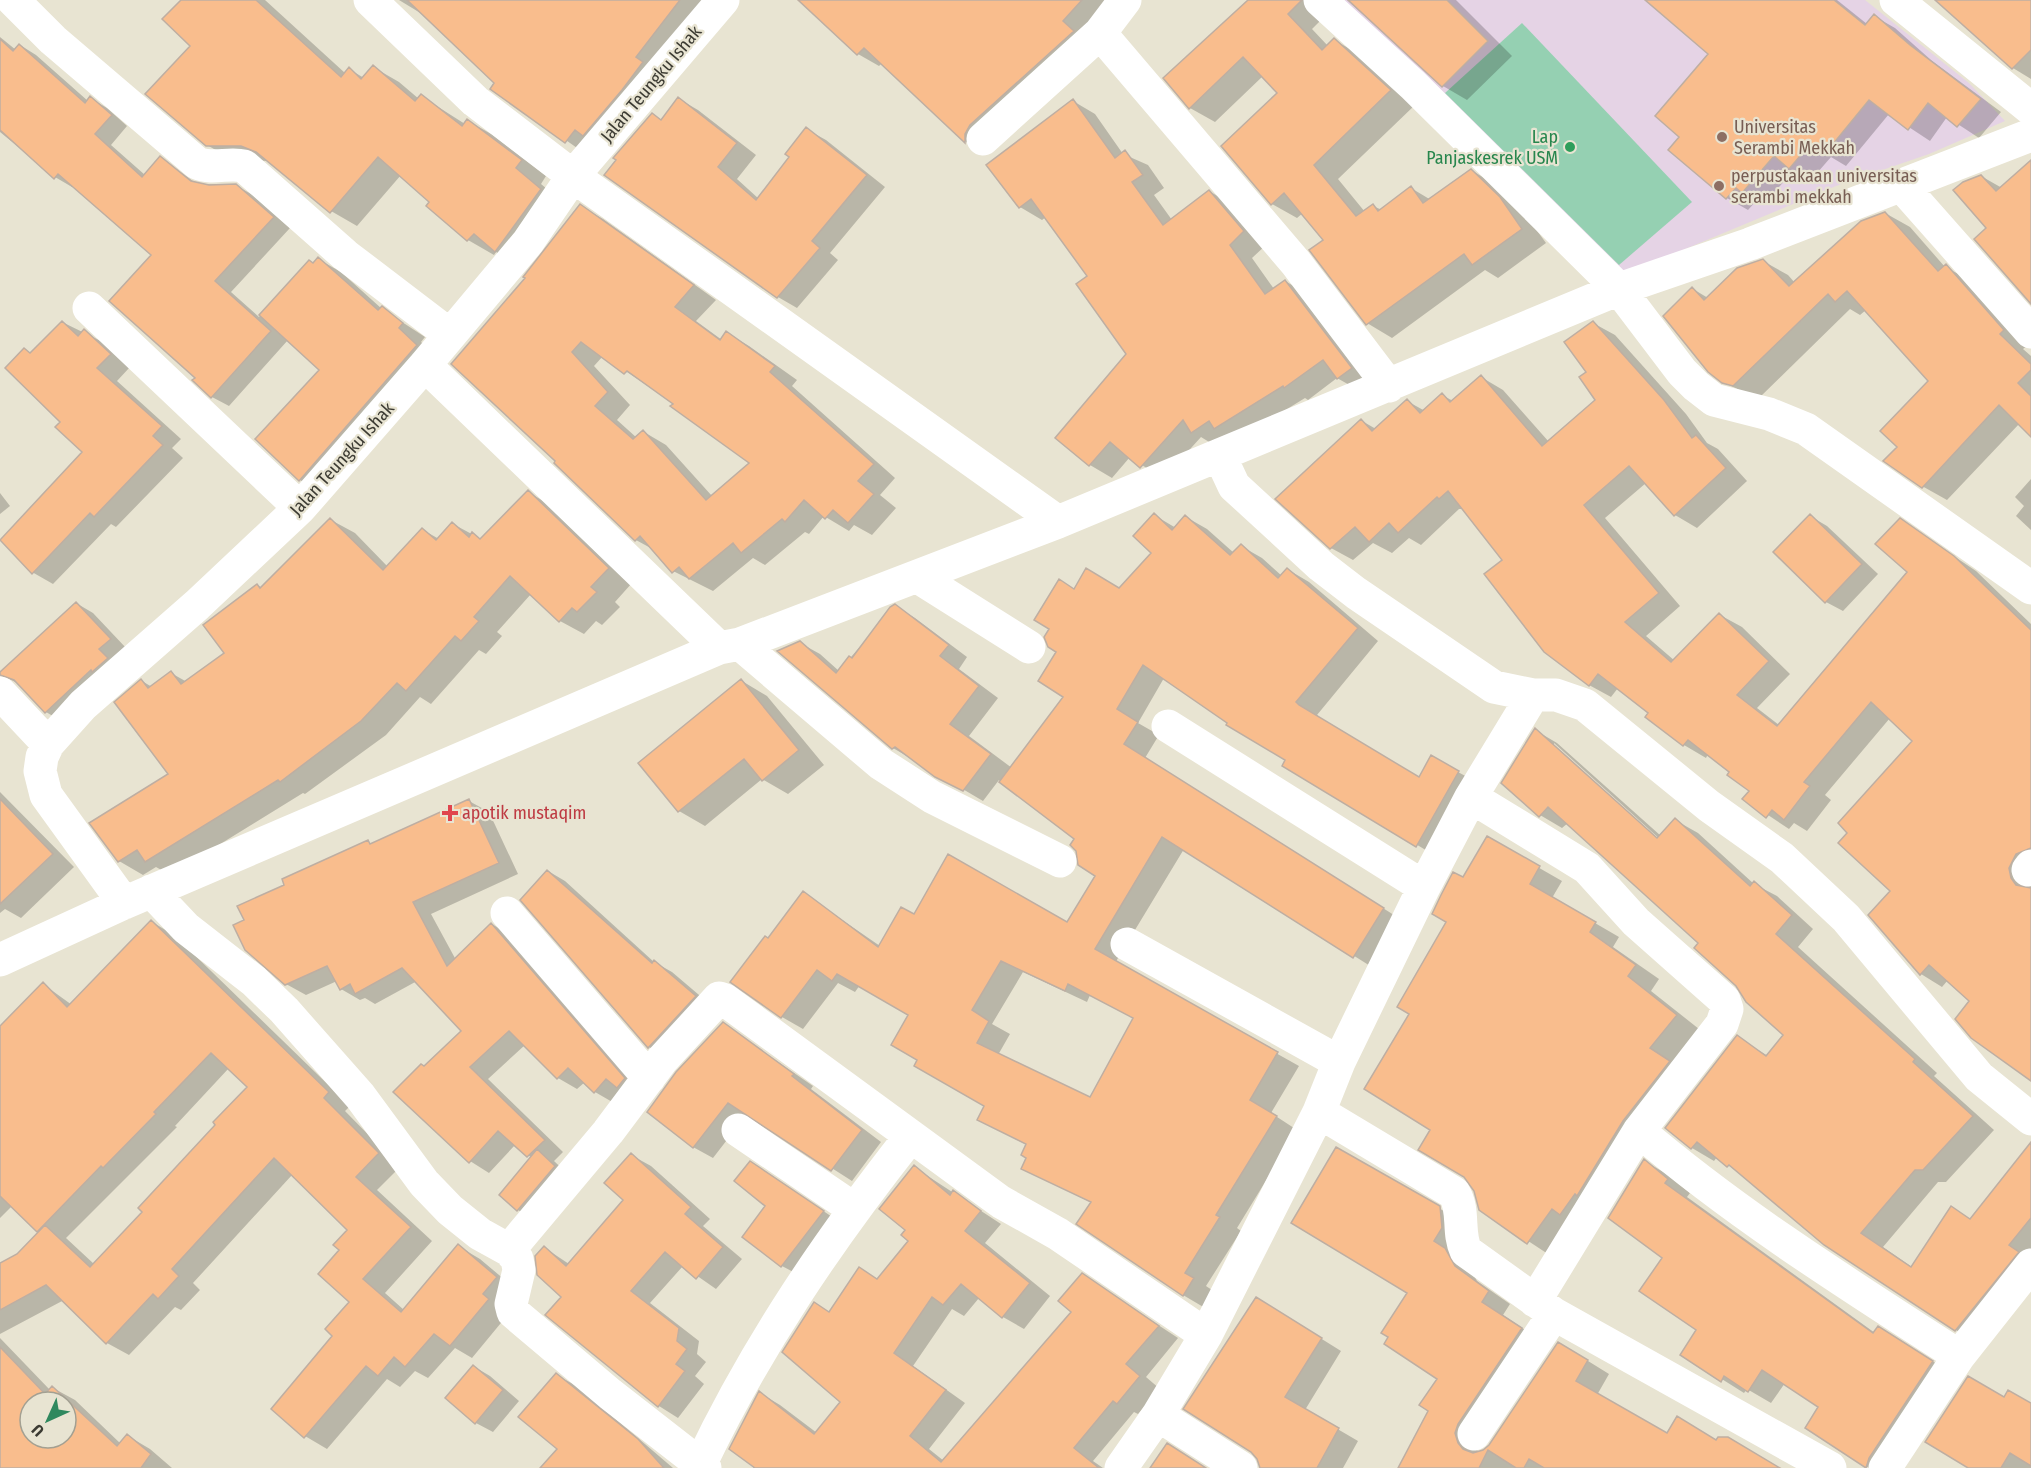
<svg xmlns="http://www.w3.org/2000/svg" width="2031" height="1468" viewBox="0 0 2031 1468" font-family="'Fira Sans Condensed',sans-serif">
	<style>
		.education { fill: #e5d3e5 }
		.green { fill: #95d0b2 }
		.shadow { fill: #0003; fill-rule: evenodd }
		.building { fill: #f9bd8d; stroke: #beaea2; stroke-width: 1.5; fill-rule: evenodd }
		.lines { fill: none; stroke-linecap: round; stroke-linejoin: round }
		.minor { stroke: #fff; stroke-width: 33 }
		.education-dot { fill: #8d6e63; stroke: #e8e4d2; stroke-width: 2 }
		.leisure-dot { fill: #2e9e5b; stroke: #e8e4d2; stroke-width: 2 }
		.health-dot { fill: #e0444e; stroke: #e8e4d2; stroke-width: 2 }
		.labels { text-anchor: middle; stroke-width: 4.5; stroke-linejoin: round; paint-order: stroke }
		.street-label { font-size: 18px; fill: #3c3b33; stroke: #e8e4d2 }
		.education-label { font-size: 18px; fill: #785e54; stroke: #e8e4d2; text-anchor: start }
		.leisure-label { font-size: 18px; fill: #27864d; stroke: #e8e4d2; text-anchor: end }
		.health-label { font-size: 18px; fill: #be3a42; stroke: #e8e4d2; text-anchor: start }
	</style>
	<rect width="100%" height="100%" fill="#e8e4d2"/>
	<path class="education" d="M1329,0H1865L1969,83L2005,121L1929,154L1836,186L1623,275Z"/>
	<path class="green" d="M1522,23L1692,202L1619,265L1445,93Z"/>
	<path class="shadow" d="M183,0H265L345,73L349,69L364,78L373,67L399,82L419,99L421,96L465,124L468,121L493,135L546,176L541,184L566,205L521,266L496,252L494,255L468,240L428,206L432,202L401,175L357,226L331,211L269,161L233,160L207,145Z
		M399,0H707L587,155L492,88L496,83L422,14Z
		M800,0H1114L985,153L966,142L882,63L879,66L858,54Z
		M1250,0H1333L1326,15L1312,29L1328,46L1334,40L1359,54L1415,105L1338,179L1365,212L1373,206L1382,210L1411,188L1431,200L1471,170L1496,185L1524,213L1546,243L1498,278L1485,270L1392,338L1367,323L1326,240L1303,213L1297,218L1272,204L1223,146L1279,93L1263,76L1215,122L1190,108Z
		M1347,0H1456L1512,56L1467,100L1443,86Z
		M1648,0H1837L1867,24L1874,16L1895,28L1931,60L2001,112L1979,138L1947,117L1930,141L1889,114L1846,166L1831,157L1811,180L1794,170L1764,204L1757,200L1748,210L1727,198L1681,137L1710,54Z
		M1937,0H2031V79L2013,68Z
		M0,37L16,50L20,45L36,55L88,101L90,98L107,108L127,126L111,145L145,175L161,158L197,184L235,185L253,195L290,228L231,292L259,317L309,262L314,264L318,259L341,272L382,309L425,337L421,342L439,359L322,493L300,480L321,370L288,340L229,406L212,397L197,377L153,255L74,186L72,187L55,177L0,132Z
		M679,99L698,110L756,155L737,179L759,199L791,157L806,129L826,140L885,187L830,253L838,260L797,308L778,297L652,115L662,120Z
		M1073,101L1095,114L1123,154L1148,165L1164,188L1154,195L1172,220L1209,191L1231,204L1266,245L1252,258L1274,289L1285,281L1308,294L1373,381L1360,391L1337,378L1308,400L1305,398L1237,440L1214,445L1201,437L1163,479L1130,457L1112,478L1090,465L1128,354L1089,276L1046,217L1042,220L1020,207Z
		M2031,167V301L1988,228L1981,176L2002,188Z
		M580,206L603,219L716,300L696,321L722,340L727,333L749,346L797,380L792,386L895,478L880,495L896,508L872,535L854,525L849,531L824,516L809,534L805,532L765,565L753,558L713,591L673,571L656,551L636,540L556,463L527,278ZM603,356L675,404L751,463L712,496L666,445L644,432L637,438L617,420L630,405L594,366Z
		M1885,213L1910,227L1945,267L1970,280L2028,345L2023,349L2031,356V435L2020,423L1947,500L1922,486L1899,447L1930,381L1866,310L1860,315L1850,309L1758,399L1723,382L1693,289L1708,298L1763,261L1788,275L1795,283Z
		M62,322L105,343L130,367L117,381L181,439L172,448L183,458L116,527L111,524L53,584L32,572L1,541L84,452L62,422L32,354Z
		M1593,323L1615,335L1686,414L1707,443L1718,449L1747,481L1697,528L1675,515L1646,483L1605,518L1680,606L1646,636L1675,661L1720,615L1742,627L1790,674L1757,708L1779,725L1909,572L1900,520L1976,571L2031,624V1079L1971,1000L1948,980L1942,987L1921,974L1892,891L1850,832L1914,741L1890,718L1825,795L1831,800L1807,831L1794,823L1789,829L1744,799L1751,791L1731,772L1708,754L1706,758L1684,745L1648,717L1650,713L1618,688L1611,697L1589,685L1504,560L1464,509H1459L1421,545L1409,538L1392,553L1373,543L1353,560L1331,548L1362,421L1376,429L1407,401L1425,411L1442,395L1453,401L1481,377L1503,390L1549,442L1597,400L1588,372Z
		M2031,479V530L2016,516L2024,506L2015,497Z
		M528,492L552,506L632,583L615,602L620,607L602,625L596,621L584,634L560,621L531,594L497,632L502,636L486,654L479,650L431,704L420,697L386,735L305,794L303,793L170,875L156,867L143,875L119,861L170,775L142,681L152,687L171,673L187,682L226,653L257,585L262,588L331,520L355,533L388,567L423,530L439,539L453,524L481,539Z
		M0,493L10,506L0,514Z
		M1154,515L1176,528L1186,517L1207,529L1234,553L1241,546L1262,558L1282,576L1287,569L1309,582L1378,641L1317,715L1321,719L1420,779L1458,772L1480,784L1439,858L1284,765L1287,760L1164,678L1138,723L1159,735L1145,758L1405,922L1375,969L1184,849L1115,963L1299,1066L1271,1113L1297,1130L1237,1228L1241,1231L1206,1286L1215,1292L1205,1308L1183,1295L1092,1203L1023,1168L1028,1157L1027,1145L979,1120L986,1105L919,1060L910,1014L860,985L855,992L838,983L803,1029L782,1017L768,939L803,893L880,946L914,915L1067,924L1097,875L1076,839L999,780L983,801L893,748L800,643L820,654L839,671L895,606L915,618L967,657L959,669L998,698L969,736L1012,768L1065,696L1058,651L1075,590L1120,589L1154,553ZM1023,972L1087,1002L1090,995L1134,1018L1091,1099L998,1055L1010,1034L992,1024Z
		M1810,516L1827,526L1878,574L1843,611L1826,602Z
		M76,603L93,613L127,649L63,722L46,712L19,684L0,674Z
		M742,681L767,696L824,765L788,794L762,779L705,826L679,811L640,764Z
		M1535,730L1557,743L1661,836L1675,820L1698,833L1754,884L1777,896L1813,929L1798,947L1937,1073L1934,1076L1994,1130L1946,1182H1938L1883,1247L1912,1267L1952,1208L1971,1220L2031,1155V1259L1978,1343L1956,1330L1717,1157L1714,1161L1692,1148L1667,1128L1737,1037L1768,1056L1785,1035L1700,943L1568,823L1562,828L1540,815ZM1554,743L1663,842L1661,844L1554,747Z
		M0,792L74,867L21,918L5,909L0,913Z
		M469,801L489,812L518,874L431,914L456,960L492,924L511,936L643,1090L614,1103L595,1092L585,1082L577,1089L558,1078L525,1045L488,1079L563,1152L554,1161L571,1177L535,1220L518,1210L501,1194L532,1158L515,1145L489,1173L470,1161L425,1068L464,1031L417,981L375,1004L365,998L360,1000L341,989L337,981L306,995L286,984L246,921L286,885L368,842L372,844Z
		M1487,838L1562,881L1552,898L1619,937L1613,947L1659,979L1651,991L1699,1029L1551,1256L1480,1209L1476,1191L1432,1129L1411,1014L1464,879Z
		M548,871L565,881L654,962L672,972L712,1006L666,1056L649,1047Z
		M152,922L174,935L350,1106L345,1111L400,1167L377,1190L432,1241L385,1293L404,1310L458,1246L480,1259L518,1291L510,1312L472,1358L455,1348L428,1378L415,1371L400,1387L387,1379L327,1449L305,1436L334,1335L351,1302L342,1250L349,1230L292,1175L193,1283L200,1290L181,1310L175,1307L129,1355L107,1343L64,1300L0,1334V1264L18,1255L40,1232L12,1206L0,1218V1028L43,984L72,1005ZM229,1068L249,1087L145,1212L94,1264L66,1238L177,1127L175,1126Z
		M723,1024L813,1086L811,1089L881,1142L852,1181L747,1114L713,1158L693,1147Z
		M1337,1149L1461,1221L1467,1262L1477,1281L1510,1304L1503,1315L1543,1342L1477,1447L1478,1453L1482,1452L1580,1356L1609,1374L1597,1395L1667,1435L1717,1441L1778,1468H1400L1430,1410L1439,1379L1409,1293Z
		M631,1155L651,1166L710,1219L703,1226L742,1259L716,1289L683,1266L650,1303L699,1341L697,1354L706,1362L695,1376L704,1384L678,1418L659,1406L547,1315L564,1297L545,1248L569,1264L625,1200Z
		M1644,1161L1667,1174L1690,1193L1687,1197L1875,1333L1902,1341L1955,1376L1869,1468L1807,1428L1820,1407L1785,1383L1771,1403L1747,1389L1744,1393L1682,1354L1698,1330L1665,1257Z
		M914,1167L1001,1224L985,1243L1050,1296L1024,1329L1003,1317L979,1298L964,1316L952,1309L913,1366L965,1403L929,1449L944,1461L1073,1312L1082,1275L1178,1338L1146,1377L1160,1389L1138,1414L1134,1412L1093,1461L1103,1468H753L760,1393L780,1405L817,1433L842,1402L830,1313L878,1280L910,1241L907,1230Z
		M765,1171L838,1221L797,1274L782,1266L767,1206Z
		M1277,1311L1341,1351L1305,1410L1358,1441L1343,1468H1261Z
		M0,1338L50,1390L53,1388L75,1400L121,1444L128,1436L150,1449L172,1468H0ZM30,1402H66V1438H30Z
		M473,1366L490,1376L519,1401L493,1432L476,1423Z
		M556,1375L577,1386L673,1468H549L559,1449Z
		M2005,1399L2031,1405V1468H1971Z"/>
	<path class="building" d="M181,0H256L341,77L349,67L361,79L373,65L415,101L421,94L462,126L467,119L522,160L516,168L541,189L495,252L474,234L467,241L426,206L429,202L378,157L330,213L256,152L241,146H206L145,94L190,46L162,19Z
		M407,0H680L636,57L643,62L622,90L583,136L575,130L565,143L490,89L494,83Z
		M798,0H1082L1063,21L1074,31L970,125L965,134V143L864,48L857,55Z
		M1248,0H1302L1288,14L1322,50L1334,38L1391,90L1314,165L1356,216L1373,204L1378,211L1411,186L1423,203L1471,169L1500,197L1522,229L1472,265L1464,254L1366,325L1309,250L1323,240L1284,193L1271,205L1221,146L1277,93L1243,57L1189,109L1163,78Z
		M1348,0H1447L1488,41L1442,87Z
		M1645,0H1834L1865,25L1874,14L1910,45L1981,99L1957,127L1928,103L1908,130L1869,100L1824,155L1811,143L1789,169L1774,156L1742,193L1736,188L1726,199L1668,150L1679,137L1655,116L1708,54Z
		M1935,0H2031V50L2012,69Z
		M0,39L13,51L19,44L85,103L90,96L112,115L95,134L142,177L160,156L191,181L209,185L236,184L274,217L215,281L271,331L211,398L192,380L195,378L109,301L151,255L58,174L54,179L0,130Z
		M678,97L737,143L718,167L756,200L789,157L785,154L806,127L867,175L812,241L820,248L777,298L604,175L616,160L613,158L652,113L661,120Z
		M1073,99L1115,158L1125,150L1143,175L1132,182L1163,225L1209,190L1244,231L1230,245L1265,294L1285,280L1352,368L1337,379L1323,360L1284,388L1283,386L1214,429L1209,421L1191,433L1183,420L1140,468L1110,442L1089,466L1055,438L1126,354L1076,284L1087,276L1031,199L1019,208L986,165Z
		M2031,160V304L1974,239L1986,228L1953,190L1963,182L1981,175L1996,191Z
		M580,204L694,285L675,307L720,340L726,331L775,366L770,372L874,464L858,481L874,494L848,523L833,510L825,519L804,500L785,522L782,519L741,553L733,543L689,579L679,567L672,573L640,536L635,541L554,463L555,461L451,364L525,278L523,277ZM581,342L624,374L627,371L673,404L670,406L749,463L706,500L643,430L633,439L595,406L608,392L572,352Z
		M1885,212L1938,271L1946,264L2004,330L2000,334L2031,364V370L2018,383L2031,396V437L1999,405L1922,488L1883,461L1897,447L1880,431L1928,381L1847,291L1835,302L1828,294L1733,386L1722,383L1708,372L1663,316L1692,287L1704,300L1737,268L1763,259L1789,286L1861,221Z
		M318,257L378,310L382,306L403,323L399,328L417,345L299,481L255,439L319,370L259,315L309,260L313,263Z
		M62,321L78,336L84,329L111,354L97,368L162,426L153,436L163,445L94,517L90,513L32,574L0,540L82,452L55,427L60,422L5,368L24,348L30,353Z
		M1593,321L1664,400L1692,438L1696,435L1726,468L1674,516L1629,466L1584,505L1659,593L1625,622L1671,662L1719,613L1769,661L1737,695L1777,726L1907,572L1875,544L1900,518L1954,556L2031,630V848L2016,854L2009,868L2011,878L2016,885L2031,888V1081L1971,1038L1955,1019L1969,1001L1929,965L1920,975L1868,915L1890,891L1838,843L1847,833L1838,823L1912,741L1871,702L1804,782L1810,786L1784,820L1772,810L1766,818L1742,799L1749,791L1727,775L1729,772L1688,740L1683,746L1645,717L1648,713L1598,674L1589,686L1544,652L1484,574L1502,560L1448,491L1439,499L1437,497L1398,533L1389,523L1369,542L1355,527L1330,549L1275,499L1361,419L1372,431L1407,399L1420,413L1442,393L1450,402L1481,375L1542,446L1595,400L1579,377L1586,372L1564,342Z
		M528,490L609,568L591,587L597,592L577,612L572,608L559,622L510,576L474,617L479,621L461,641L455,636L406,691L397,683L361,721L280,782L278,780L145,862L137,850L118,862L89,823L168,774L114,702L141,679L148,688L171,671L181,684L224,653L203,625L257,584L260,588L330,518L383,570L422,528L436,540L452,522L469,537L472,532L480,539Z
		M1154,513L1172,530L1185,515L1230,555L1241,544L1278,578L1287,568L1358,628L1296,702L1299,705L1419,777L1431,755L1459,771L1416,847L1282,766L1285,760L1226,725L1227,723L1143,665L1117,709L1138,722L1124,744L1384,908L1353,958L1162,837L1095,949L1278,1052L1250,1100L1277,1116L1216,1215L1220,1217L1185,1273L1194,1278L1183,1296L1076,1224L1091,1202L1021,1169L1026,1158L1021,1155L1026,1144L977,1120L984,1106L914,1066L917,1060L891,1045L908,1015L837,974L832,981L817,970L781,1018L730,982L765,936L768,938L803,891L878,947L901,907L914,914L948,854L1067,922L1095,876L1078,865L1076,851L1070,845L1074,839L999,782L1063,697L1038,681L1056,652L1048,647L1044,637L1049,629L1034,620L1059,579L1074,589L1086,568L1119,588L1151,553L1133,536ZM1001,961L1065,991L1068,984L1133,1018L1090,1097L977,1043L989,1021L972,1010Z
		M1810,514L1862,564L1825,603L1773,552Z
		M76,602L111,639L99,649L108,658L92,672L91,670L45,713L14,680L0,675V672Z
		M895,604L949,645L940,656L979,686L950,724L991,754L963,791L935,777L895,747L892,749L777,651L800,641L836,673L849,656L852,658L890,607Z
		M741,679L799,750L762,781L744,759L678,812L638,763Z
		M1535,728L1657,838L1675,818L1750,886L1754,881L1792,915L1776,934L1915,1059L1913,1062L1973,1116L1923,1170H1915L1861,1233L1911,1267L1951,1206L1970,1219L2031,1142V1218L2009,1245L2019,1252L1955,1331L1824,1245L1729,1165L1727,1167L1697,1142L1691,1149L1665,1128L1737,1035L1766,1056L1783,1035L1746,1002L1736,986L1694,948L1698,943L1548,807L1539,817L1501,783Z
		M0,799L53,854L0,904Z
		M469,799L499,863L413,902L447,966L491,923L625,1078L617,1088L606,1079L594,1093L568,1068L557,1079L509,1031L470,1067L545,1140L527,1157L498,1131L469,1163L393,1092L421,1064L424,1066L461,1031L402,968L355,994L350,984L340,990L327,966L285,985L245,950L233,925L244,920L237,906L284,885L282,879L368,840L370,844Z
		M1487,836L1540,866L1530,884L1596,922L1590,932L1636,965L1628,976L1677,1015L1650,1048L1670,1061L1623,1121L1577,1196L1575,1194L1560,1215L1552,1209L1527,1244L1479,1210L1474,1191L1464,1177L1418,1150L1430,1130L1364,1089L1409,1014L1397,1007L1446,922L1432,914L1441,895L1453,872L1463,877Z
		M547,870L652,963L654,960L696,996L648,1048L520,900Z
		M151,920L329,1092L324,1098L379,1153L356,1177L411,1227L363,1279L401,1312L458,1244L497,1277L483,1294L489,1299L450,1346L434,1334L405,1367L394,1357L378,1376L366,1366L304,1438L271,1409L332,1336L325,1329L349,1302L318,1274L339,1250L333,1245L347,1230L274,1158L172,1269L179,1276L158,1299L153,1294L106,1344L46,1285L0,1310V1263L17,1254L45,1225L90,1267L142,1212L138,1208L215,1125L213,1122L247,1087L211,1053L154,1112L156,1114L103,1168L101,1166L37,1232L0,1196V1026L43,982L67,1007Z
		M723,1022L794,1074L792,1076L862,1130L831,1171L728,1103L693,1148L647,1112L676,1072Z
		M1336,1147L1440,1206L1442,1228L1434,1241L1445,1248L1455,1266L1489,1291L1482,1302L1522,1328L1458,1424L1455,1433L1458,1443L1463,1449L1473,1453L1483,1450L1489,1445L1558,1342L1588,1360L1576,1381L1667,1433L1677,1416L1716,1440L1718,1437H1728L1780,1468H1544L1529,1459L1524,1468H1516L1488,1450L1479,1468H1398L1428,1411L1419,1405L1437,1379L1384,1344L1388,1337L1381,1333L1407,1293L1291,1223Z
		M537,1149L555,1166L517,1211L499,1195Z
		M631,1153L691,1207L685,1214L723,1247L696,1279L665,1252L631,1291L679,1328L677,1341L687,1349L676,1364L685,1371L658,1407L545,1315L561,1297L537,1275L535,1256L544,1246L566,1266L623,1200L604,1183Z
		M1644,1159L1668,1179L1665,1183L1873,1333L1878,1326L1933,1361L1869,1458L1866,1468L1805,1428L1818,1407L1762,1370L1748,1392L1724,1376L1721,1382L1680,1355L1696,1330L1639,1291L1662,1258L1608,1218Z
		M750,1161L824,1211L781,1267L742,1237L765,1206L734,1181Z
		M914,1165L950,1195L953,1190L981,1211L965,1231L1030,1283L1002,1318L961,1284L943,1305L932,1297L894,1353L946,1390L910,1436L941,1462L1071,1312L1058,1301L1082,1273L1159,1326L1126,1364L1140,1376L1117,1404L1113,1401L1074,1448L1099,1468H755L729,1449L759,1391L814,1434L840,1402L782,1352L814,1302L829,1312L859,1267L877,1279L908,1241L901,1235L905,1230L879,1209Z
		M1256,1297L1322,1338L1285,1397L1339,1428L1317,1468H1260L1257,1459L1251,1452L1183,1409Z
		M0,1347L45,1394L52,1386L117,1446L127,1434L151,1454L141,1468H0ZM30,1402H66V1438H30Z
		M473,1365L503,1390L475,1424L445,1398Z
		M556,1373L638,1439L664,1468H540L557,1449L518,1417Z
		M1968,1376L2004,1397L2008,1390L2031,1403V1466L2010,1453L2001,1468H1968L1925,1442Z
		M1167,1443L1206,1468H1150Z"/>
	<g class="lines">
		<path class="minor" d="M13,0L53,40L197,163C214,170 228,162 244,166L345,255L450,335
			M370,0L475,101L573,176L1058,522
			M1320,0L1413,85L1619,289L1682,372L1696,386L1714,400L1769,414L1806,429L2031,588
			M1896,0L2031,109
			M1100,33L1296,263L1389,386
			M983,139L1100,33L1125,0
			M1901,185L2031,332
			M89,308L300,508
			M425,365L719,648
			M1220,456L1234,486L1321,566L1356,593L1494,687L1533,695H1556L1585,705L1709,806L1782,858L1846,918L1979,1077L2031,1119
			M918,577L1029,647
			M740,644L881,764L932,797L1060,861
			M0,693L48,744
			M1168,726L1424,887
			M1471,797L1587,868L1636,922L1724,1000L1727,1009L1722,1024L1639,1131L1535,1301
			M2028,870L2031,866
			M151,891L186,928L254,981L284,1010L360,1096L424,1183L450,1210L480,1234L509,1250L517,1259L519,1270L511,1304L513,1312L610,1394L705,1468
			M124,903L46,795L40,771L42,757L48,744L83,705L197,605L300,508L425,365L528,242L573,176L723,0
			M507,913L649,1078
			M1127,944L1339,1062
			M0,960L124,903L719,648L740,644L1058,522L1619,289L1750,244L2031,135
			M1319,1112L1454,1193C1465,1210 1457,1232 1466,1251L1554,1314L1830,1468
			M738,1130L854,1209
			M1639,1131C1739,1216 1849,1285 1959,1356
			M509,1250L608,1132L662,1060L719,998L725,1000L1001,1202L1058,1234L1206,1335
			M1158,1415L1241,1468
			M1474,1434L1554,1314
			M700,1465C757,1345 828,1241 910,1137
			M1121,1468L1158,1415L1206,1335L1319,1112L1339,1062L1424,887L1471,797L1533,695
			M1885,1468L1959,1356L2031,1265"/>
	</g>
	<g class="education-dot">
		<circle cx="1722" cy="137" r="6"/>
		<circle cx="1719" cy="186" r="6"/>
	</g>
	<circle class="leisure-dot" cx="1570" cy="147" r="6"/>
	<path class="health-dot" d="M447 804h6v6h6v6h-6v6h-6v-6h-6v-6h6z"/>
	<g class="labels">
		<g class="street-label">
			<text transform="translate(651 84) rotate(-50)" y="6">Jalan Teungku Ishak</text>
			<text transform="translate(342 459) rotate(-48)" y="6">Jalan Teungku Ishak</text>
		</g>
		<g class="education-label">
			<text x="1734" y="133">Universitas<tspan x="1734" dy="21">Serambi Mekkah</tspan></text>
			<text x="1731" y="182">perpustakaan universitas<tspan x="1731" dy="21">serambi mekkah</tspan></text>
		</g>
		<g class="leisure-label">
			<text x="1558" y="143">Lap<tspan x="1558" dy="21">Panjaskesrek USM</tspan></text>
		</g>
		<g class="health-label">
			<text x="462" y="819">apotik mustaqim</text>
		</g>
	</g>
	<g transform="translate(48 1420) rotate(225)"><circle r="28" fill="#e8e4d2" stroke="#a3a092" stroke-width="1.5"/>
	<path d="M0-4.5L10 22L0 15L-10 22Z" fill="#2f885e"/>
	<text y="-9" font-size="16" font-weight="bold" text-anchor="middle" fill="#3c3b33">U</text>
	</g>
</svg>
